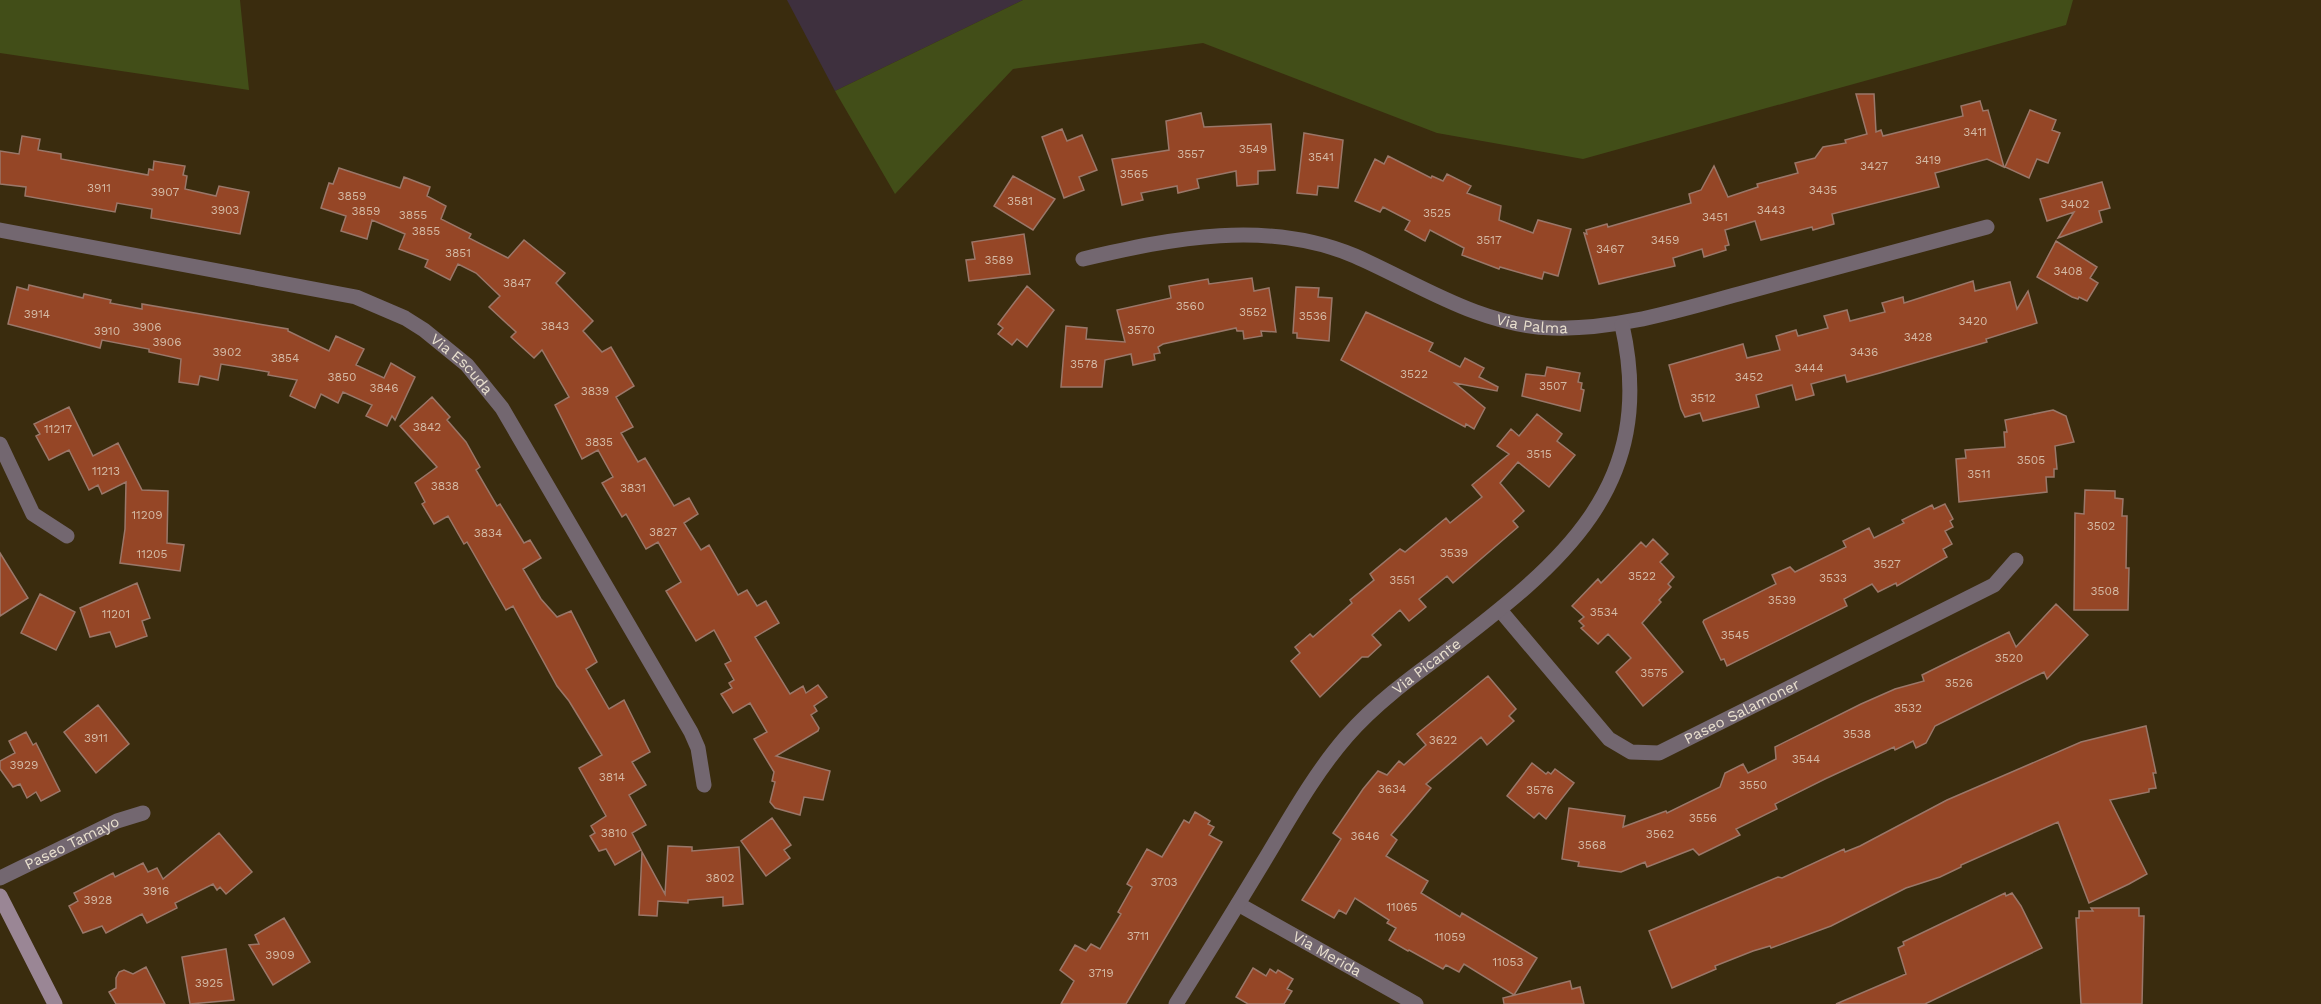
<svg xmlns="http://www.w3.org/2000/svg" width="2321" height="1004" viewBox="0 0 2321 1004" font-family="'Work Sans',sans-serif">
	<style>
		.industrial { fill: #3e303e }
		.green { fill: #424e18 }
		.building { fill: #954626; stroke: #9a7769; stroke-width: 1.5 }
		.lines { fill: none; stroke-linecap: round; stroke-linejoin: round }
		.street { stroke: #736770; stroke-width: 15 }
		.secondary { stroke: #9a8695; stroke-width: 15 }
		.labels { text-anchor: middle; stroke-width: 4.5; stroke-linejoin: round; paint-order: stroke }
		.number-label { font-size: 12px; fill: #d4baa5 }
		.street-label { font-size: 15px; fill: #e9e0cf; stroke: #1c1509 }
	</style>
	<rect width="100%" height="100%" fill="#3a2c0e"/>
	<path class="industrial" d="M787,0H1023L835,91Z"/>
	<path class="green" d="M0,0H240L249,90L0,53Z
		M1023,0H2073L2066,25L1583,159L1437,133L1203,43L1013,69L895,194L835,91Z"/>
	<path class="building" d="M1856,94H1874L1876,132L1881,130L1883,136L1963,116L1961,106L1980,101L1983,111L1988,110L2004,167L1987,159L1935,173L1939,187L1832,214L1834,224L1813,230L1812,227L1761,240L1755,221L1725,230L1729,245L1725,246L1726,250L1704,257L1702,249L1673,258L1675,266L1599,284L1584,233L1587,234L1586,230L1607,224L1608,227L1691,203L1689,194L1701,190L1714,166L1728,197L1758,187L1757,184L1798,173L1795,163L1815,158L1823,147L1846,143L1845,140L1867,134Z
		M2030,110L2056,120L2052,130L2060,133L2048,163L2037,159L2029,178L2005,167Z
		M1201,113L1204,127L1271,124L1275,170L1258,171V184L1237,186L1236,171L1197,179L1199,188L1178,193L1177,186L1141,193L1143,200L1122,205L1112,159L1169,150L1166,121Z
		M1062,129L1067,141L1082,135L1097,170L1079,177L1084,190L1064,198L1042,137Z
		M1304,133L1343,140L1338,188L1318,186L1317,195L1297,193Z
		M22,136L40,139L38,150L61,154V159L148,175L149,169L153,170L154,161L185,166L183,175L187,176L185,189L216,196L219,186L249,192L240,234L151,218L152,209L117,203L115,212L25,196L26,187L0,184V151L19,154Z
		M1388,156L1431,178L1432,176L1443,181L1447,174L1471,186L1467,193L1501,206L1499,220L1533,233L1538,220L1571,229L1558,276L1544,272L1542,279L1500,267L1499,269L1462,255L1464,248L1430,230L1425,241L1405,230L1410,221L1383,207L1380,212L1355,201L1375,159L1384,164Z
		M339,168L400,188L404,177L430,187L427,196L446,206L441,219L471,234L469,238L508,258L524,240L565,273L556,283L593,321L583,331L602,352L611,347L634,386L616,397L633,427L621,433L638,462L645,458L674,506L689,498L698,514L684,523L701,550L709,545L738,595L747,590L757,606L766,601L779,623L755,637L790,694L803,686L806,693L818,685L827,697L814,706L817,711L811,715L819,728L818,731L776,756L830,771L823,800L804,797L800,815L775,808L770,802L775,782L772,781L774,772L754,739L767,732L750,703L733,713L721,694L732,688L729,683L734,680L725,664L731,661L714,630L696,641L666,591L681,582L658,542L646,549L626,514L622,517L602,483L613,477L598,450L582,459L555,405L569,397L542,350L534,358L511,337L516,332L489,307L500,296L476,273L458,264L450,280L425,267L428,260L399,249L405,234L372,220L367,239L341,231L346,216L321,208L329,183L333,184Z
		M1013,176L1055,199L1033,230L994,206Z
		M2102,182L2110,208L2099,211L2102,222L2058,238L2074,212L2047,221L2040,199Z
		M1024,234L1030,274L969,281L966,260L975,259L972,242Z
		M2056,241L2097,267L2090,278L2098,283L2087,301L2079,297L2078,299L2072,297L2037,277Z
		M1252,278L1254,291L1269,288L1276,332L1261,331L1262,336L1244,339L1243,331H1237L1236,328L1163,344L1158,347L1160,353L1154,354L1155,360L1133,365L1131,354L1105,360L1102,387H1061L1066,326L1087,328L1086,339L1125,342L1117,310L1171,298L1169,286L1208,279L1209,284Z
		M1973,281L1975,291L2010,282L2017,309L2028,291L2037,323L1986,339L1987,342L1880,373L1847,382L1845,375L1811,384L1814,395L1796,400L1792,385L1756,395L1759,407L1703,421L1700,413L1685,417L1681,409L1669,365L1743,344L1747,358L1780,350L1776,336L1796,330L1798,336L1828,328L1824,316L1847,310L1850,321L1885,312L1882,303L1903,297L1904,303Z
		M29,285L83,298L84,294L111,300L110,303L142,309V304L288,329V331L329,351L336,336L364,349L356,365L384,378L391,363L415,377L395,420L392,416L387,426L366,416L372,405L343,392L338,403L321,394L315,408L290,396L297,380L268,375L269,372L221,364L218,380L200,376L198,385L179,382L181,359L149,352V349L102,340L100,348L8,324L17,287L28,290Z
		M1027,286L1054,310L1027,347L1017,339L1012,345L998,334L1003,328L998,324Z
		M1296,287L1319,288L1318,297L1332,298L1329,341L1297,338V333H1293Z
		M1366,312L1433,343L1429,351L1460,367L1465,358L1484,368L1479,377L1498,387L1497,391L1455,383L1485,408L1474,429L1466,424L1465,427L1341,360Z
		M1547,367L1580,373L1578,382L1582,383L1581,389L1584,390L1580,411L1522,396L1526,374L1545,376Z
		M432,397L450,417L447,420L466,442L480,467L476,470L497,506L500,504L524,543L530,540L541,558L523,569L541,599L557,617L571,611L597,662L586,669L609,709L624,700L650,752L632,762L646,785L629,795L646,825L632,833L641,850L615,865L606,849L599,851L590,836L595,833L591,826L606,816L579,768L602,755L569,701L557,686L513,606L506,610L467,542L464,544L448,516L434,524L422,504L425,502L415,483L437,467L400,426Z
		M69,407L93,456L118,443L142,490L168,491L167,543L184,545L180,571L120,563L125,529L126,482L102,494L98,485L89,490L69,450L49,460L36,436L40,434L34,424Z
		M2053,410L2066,416L2074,442L2055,446L2057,469H2054V477H2046L2047,492L1959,502L1956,459L1966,458L1965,450L2005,447L2004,432H2007L2005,420Z
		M1537,414L1562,434L1557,441L1575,455L1549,487L1518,462L1500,483L1524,511L1513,521L1518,527L1453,583L1447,576L1419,599L1426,607L1409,621L1400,610L1372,635L1381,645L1368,657H1362L1320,697L1291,661L1300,653L1295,647L1310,634L1313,637L1352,603L1350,600L1374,580L1370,574L1400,549L1405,552L1446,518L1450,523L1482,497L1472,485L1509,454L1497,446L1511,429L1519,436Z
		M2085,490L2115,491V498L2123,499L2122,516H2127L2126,568H2129L2128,610H2074L2075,513L2084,514Z
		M1945,504L1953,519L1950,521L1953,527L1945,531L1952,544L1943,549L1947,557L1897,586L1896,583L1878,592L1872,584L1844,599L1847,606L1727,666L1724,659L1721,660L1703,622L1704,620L1776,584L1772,575L1790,567L1795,572L1846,547L1843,541L1869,528L1874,538L1904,523L1902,520L1932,505L1934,509Z
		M1653,539L1668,554L1660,562L1674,577L1668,584L1671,587L1659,600L1661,602L1642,623L1683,672L1643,706L1616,672L1631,658L1608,634L1598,644L1581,628L1584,626L1579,621L1584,617L1572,606L1598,579L1601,583L1641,542L1646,547Z
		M0,553L28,598L0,616Z
		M137,583L150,618L142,621L147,636L116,647L110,632L90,637L80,608Z
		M40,594L75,612L56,650L21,633Z
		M2056,604L2088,635L2047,679L2044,672L1935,726L1926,743L1916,748L1913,741L1895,750L1894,747L1825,779L1775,804L1777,809L1736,829L1740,835L1699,855L1693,849L1647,867L1645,862L1621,872L1578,866L1579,862L1562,859L1569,808L1625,816L1623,827L1666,811L1667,813L1720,787L1725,773L1743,764L1748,773L1776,759L1775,747L1861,704L1895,689L1924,681L1922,675L2009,632L2016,647Z
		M1488,676L1516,709L1509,716L1514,721L1487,745L1481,737L1426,784L1431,788L1391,835L1397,840L1386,856L1428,881L1421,893L1460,917L1462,913L1537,958L1514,995L1464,964L1459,972L1446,965L1443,969L1409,950L1408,951L1389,940L1396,928L1387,923L1389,920L1355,898L1346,914L1339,910L1334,918L1302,900L1341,839L1333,833L1363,789L1378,771L1387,775L1399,761L1404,765L1426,745L1417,734Z
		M98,705L129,744L96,773L64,732Z
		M2146,726L2156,773H2153L2156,788L2149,789V792L2110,800L2147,874L2129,884L2089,903L2058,822L1961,865V867L1940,877L1906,888L1831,926L1771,948L1770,946L1753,951L1715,966L1716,969L1672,988L1649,931L1778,877L1782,878L1844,849L1845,852L1860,846L1947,800L2081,742Z
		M26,732L33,745L36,743L60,791L41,801L36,792L27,798L20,784L13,787L0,769V761L15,753L9,741Z
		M1532,763L1546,774L1548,772L1551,774L1555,769L1574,783L1546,819L1539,813L1534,818L1507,796Z
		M1195,812L1210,821L1208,824L1214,827L1209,835L1222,842L1126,1004H1061L1074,981L1060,970L1075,945L1086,951L1091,944L1100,949L1121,914L1118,912L1132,887L1127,884L1147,849L1162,857L1184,820L1189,823Z
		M772,818L791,845L784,850L790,858L766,876L741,841Z
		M219,833L252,872L226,894L220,887L217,890L213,884L175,903L177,908L147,923L142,914L106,933L102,926L83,933L69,906L78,901L74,893L113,873L115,877L143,863L148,872L157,868L163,879Z
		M668,846L692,847V851L739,847L743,904L723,906V897L688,900V903L658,901L657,916L639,915L642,852L665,894Z
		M2005,893L2006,896L2012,893L2021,906L2042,948L1925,1004H1836L1906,974L1898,948L1904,945L1903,942Z
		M2091,908H2139V916H2144L2142,1004H2081L2076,918H2079V911H2093Z
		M284,918L310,962L273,985L249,945L259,944L255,935Z
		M226,949L234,1000L190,1004L182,957Z
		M146,967L165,1004H116L109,992L116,988V978L119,972L124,970L133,974Z
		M1253,968L1266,976L1270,969L1276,973L1278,970L1293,979L1287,989L1292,991L1284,1004H1248L1236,997Z
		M1570,981L1572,989L1580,987L1584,1004H1504L1503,998Z"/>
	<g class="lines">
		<g class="street">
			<path id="s1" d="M0,230L356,297L405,318L424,330L467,365L502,408L691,732L698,748L704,785"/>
			<path id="s2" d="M1083,259C1172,238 1268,219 1355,256C1419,284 1480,326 1553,328C1619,330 1682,309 1746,292C1826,270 1906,249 1987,227"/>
			<path d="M0,444L33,514L67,536"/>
			<path id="s3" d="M1500,610L1609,739L1631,752L1659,753L1994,585L2016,560"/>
			<path id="s4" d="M0,878L117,821L143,813"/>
			<path id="s5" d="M1238,904L1416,1004"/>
			<path id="s6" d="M1176,1004C1206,956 1235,909 1264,861C1290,818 1314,774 1347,736C1375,704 1409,679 1443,654C1560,564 1659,488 1622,325"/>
		</g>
		<path class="secondary" d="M0,896L55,1004"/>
	</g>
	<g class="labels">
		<g class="number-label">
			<text x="1975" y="136">3411</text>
			<text x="1253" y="153">3549</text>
			<text x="1191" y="158">3557</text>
			<text x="1321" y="161">3541</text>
			<text x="1928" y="164">3419</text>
			<text x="1874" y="170">3427</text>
			<text x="1134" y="178">3565</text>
			<text x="99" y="192">3911</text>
			<text x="1823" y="194">3435</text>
			<text x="165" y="196">3907</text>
			<text x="352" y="200">3859</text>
			<text x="1020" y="205">3581</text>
			<text x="2075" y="208">3402</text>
			<text x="225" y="214">3903</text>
			<text x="1771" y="214">3443</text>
			<text x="366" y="215">3859</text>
			<text x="1437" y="217">3525</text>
			<text x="413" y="219">3855</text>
			<text x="1715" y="221">3451</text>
			<text x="426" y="235">3855</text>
			<text x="1489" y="244">3517</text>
			<text x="1665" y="244">3459</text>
			<text x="1610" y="253">3467</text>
			<text x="458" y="257">3851</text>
			<text x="999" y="264">3589</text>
			<text x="2068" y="275">3408</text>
			<text x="517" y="287">3847</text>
			<text x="1190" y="310">3560</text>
			<text x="1253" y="316">3552</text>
			<text x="37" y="318">3914</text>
			<text x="1313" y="320">3536</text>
			<text x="1973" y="325">3420</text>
			<text x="555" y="330">3843</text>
			<text x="147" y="331">3906</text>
			<text x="1141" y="334">3570</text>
			<text x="107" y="335">3910</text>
			<text x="1918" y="341">3428</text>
			<text x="167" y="346">3906</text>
			<text x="227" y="356">3902</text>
			<text x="1864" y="356">3436</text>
			<text x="285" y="362">3854</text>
			<text x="1084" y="368">3578</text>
			<text x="1809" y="372">3444</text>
			<text x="1414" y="378">3522</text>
			<text x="342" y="381">3850</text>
			<text x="1749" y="381">3452</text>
			<text x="1553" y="390">3507</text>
			<text x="384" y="392">3846</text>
			<text x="595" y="395">3839</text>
			<text x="1703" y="402">3512</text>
			<text x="427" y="431">3842</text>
			<text x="58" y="433">11217</text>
			<text x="599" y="446">3835</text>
			<text x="1539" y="458">3515</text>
			<text x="2031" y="464">3505</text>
			<text x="106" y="475">11213</text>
			<text x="1979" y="478">3511</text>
			<text x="445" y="490">3838</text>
			<text x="633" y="492">3831</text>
			<text x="147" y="519">11209</text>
			<text x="2101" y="530">3502</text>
			<text x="663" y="536">3827</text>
			<text x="488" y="537">3834</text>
			<text x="1454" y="557">3539</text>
			<text x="152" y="558">11205</text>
			<text x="1887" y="568">3527</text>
			<text x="1642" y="580">3522</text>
			<text x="1833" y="582">3533</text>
			<text x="1402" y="584">3551</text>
			<text x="2105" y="595">3508</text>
			<text x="1782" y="604">3539</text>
			<text x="1604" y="616">3534</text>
			<text x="116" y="618">11201</text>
			<text x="1735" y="639">3545</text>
			<text x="2009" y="662">3520</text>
			<text x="1654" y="677">3575</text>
			<text x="1959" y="687">3526</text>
			<text x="1908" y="712">3532</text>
			<text x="1857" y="738">3538</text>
			<text x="96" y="742">3911</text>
			<text x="1443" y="744">3622</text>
			<text x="1806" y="763">3544</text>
			<text x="24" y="769">3929</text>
			<text x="612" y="781">3814</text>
			<text x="1753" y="789">3550</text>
			<text x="1392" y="793">3634</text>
			<text x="1540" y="794">3576</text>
			<text x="1703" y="822">3556</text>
			<text x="614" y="837">3810</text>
			<text x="1660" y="838">3562</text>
			<text x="1365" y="840">3646</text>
			<text x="1592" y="849">3568</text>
			<text x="720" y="882">3802</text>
			<text x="1164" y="886">3703</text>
			<text x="156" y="895">3916</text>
			<text x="98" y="904">3928</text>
			<text x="1402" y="911">11065</text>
			<text x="1138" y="940">3711</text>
			<text x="1450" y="941">11059</text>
			<text x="280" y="959">3909</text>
			<text x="1508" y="966">11053</text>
			<text x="1101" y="977">3719</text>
			<text x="209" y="987">3925</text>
		</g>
		<g class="street-label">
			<text dy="5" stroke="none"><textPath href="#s2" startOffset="468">Via Palma</textPath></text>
			<text dy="5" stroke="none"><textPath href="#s1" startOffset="489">Via Escuda</textPath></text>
			<text dy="5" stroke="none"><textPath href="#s6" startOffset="424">Via Picante</textPath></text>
			<text dy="5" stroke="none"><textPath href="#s3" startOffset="315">Paseo Salamoner</textPath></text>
			<text dy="5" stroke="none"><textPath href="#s4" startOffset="80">Paseo Tamayo</textPath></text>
			<text dy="5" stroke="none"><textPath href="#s5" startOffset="102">Via Merida</textPath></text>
		</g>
	</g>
</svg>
